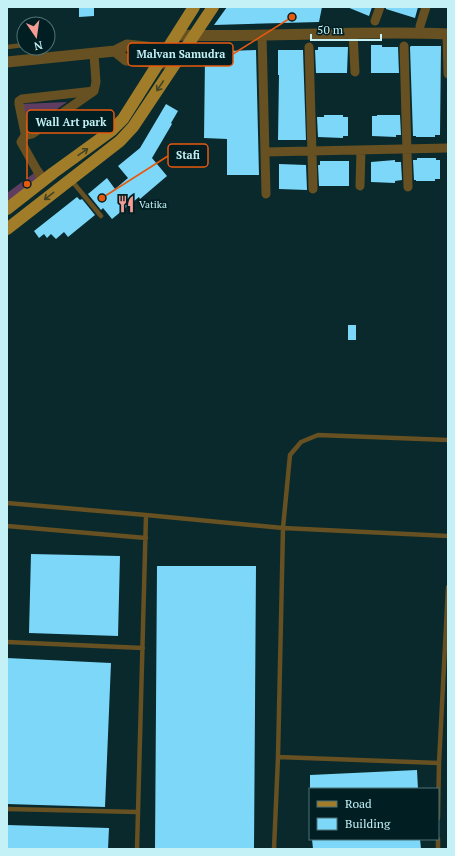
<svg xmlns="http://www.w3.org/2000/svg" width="455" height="856" viewBox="0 0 455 856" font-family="'PT Serif',serif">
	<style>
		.green { fill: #5e3d61 }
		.building { fill: #7dd7f9 }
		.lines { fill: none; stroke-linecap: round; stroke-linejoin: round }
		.service { stroke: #675021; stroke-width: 4.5 }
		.minor { stroke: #675021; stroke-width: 9 }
		.tertiary { stroke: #675021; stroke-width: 11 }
		.primary { stroke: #a17d2a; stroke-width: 12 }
		.oneway { stroke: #414526 }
		.labels { text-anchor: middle; stroke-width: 4; stroke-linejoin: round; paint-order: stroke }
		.poi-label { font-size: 10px; fill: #c4f1f5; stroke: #011f23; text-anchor: start }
		.leader { fill: none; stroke: #e8590c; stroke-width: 1.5 }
		.callout-dot { fill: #e8590c; stroke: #011f23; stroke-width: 1.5 }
		.callout { fill: #011f23; stroke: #e8590c; stroke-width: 1.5 }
		.callout-label { font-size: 11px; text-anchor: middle; font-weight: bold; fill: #c4f1f5 }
	</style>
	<rect width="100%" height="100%" fill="#09292c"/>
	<path class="green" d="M67,102L28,130L21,104Z
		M41,168L47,176L7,207V193Z"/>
	<path class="building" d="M79,7H94V16L79,17Z
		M227,7H322L319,22L214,25Z
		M347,7H372L369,16Z
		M386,7H418L415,18L386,9Z
		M371,45H382V47H398L399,73H371Z
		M411,46H441L440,135H435V137H416V136H413L410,47Z
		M318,47H348L347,73H316L315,50H318Z
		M256,50L259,175H227V139L204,138L205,58H227V51Z
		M278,50H303L306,140H278L279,75H278Z
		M166,104L178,111L171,123L172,124L152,158L167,176L140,199L139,197L112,219L103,208L101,210L88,194L107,178L115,189L128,178L118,166L140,148Z
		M324,115H343V117H348V136H343V138L318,137L317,117H324Z
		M377,115H400L401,135H396V137L372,136V116H377Z
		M417,158H436V160H440V179H435V181H416V180H414L413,160H417Z
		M395,160V162H401L402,180L395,181V183L371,182V162Z
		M320,161H349V186H319L318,165H320Z
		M279,164L306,165L307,190L279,189Z
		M77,197L80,200L82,199L95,215L68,237L64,232L56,239L51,234L47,238L44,234L39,238L34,231Z
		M348,325H356V340H348Z
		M31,554L120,556L118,636L29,633Z
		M157,566H256L254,849H155Z
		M7,658L111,663L105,807L7,804Z
		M417,770L418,789H310V775Z
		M7,825L109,828L108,849H7Z
		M312,839H420L421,849H313Z"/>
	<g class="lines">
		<path class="service" d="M7,47L24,45
			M71,180L101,216
			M7,503L146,515L283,528L448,536
			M7,526L146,538
			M7,642L143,648
			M278,757L439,763
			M7,809L138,812
			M438,818L439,763L448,587
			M137,849L146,515
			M274,849L278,757L283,528L290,455L301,442L318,435L448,440
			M438,849V839"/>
		<path class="minor" d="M375,21L380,7
			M420,26L426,7
			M353,33L355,72
			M447,34L448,74
			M262,35L266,194
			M404,46L408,187
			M309,47L313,189
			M94,54L96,82L94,91L32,134L28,135L25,133L19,104V101L22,99L94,91
			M26,134L21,142L43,181
			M265,152L448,148
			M360,186L361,150"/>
		<path class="tertiary" d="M177,35C267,38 358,30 448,34
			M115,51L126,60L175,64
			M7,62L115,51L127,45L184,51"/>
		<path class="primary" d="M7,209L53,173L111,131L123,119L194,7
			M7,229L120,141L133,127L213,7"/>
	</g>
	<defs><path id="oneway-shaft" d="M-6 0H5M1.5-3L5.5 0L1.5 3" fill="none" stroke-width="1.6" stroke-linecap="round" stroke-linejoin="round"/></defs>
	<g class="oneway">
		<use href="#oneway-shaft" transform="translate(160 86) rotate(124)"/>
		<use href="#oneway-shaft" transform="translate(83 152) rotate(-35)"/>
		<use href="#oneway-shaft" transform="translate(49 196) rotate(142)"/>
	</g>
	<defs>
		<g id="restaurant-bare" transform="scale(1.38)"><path d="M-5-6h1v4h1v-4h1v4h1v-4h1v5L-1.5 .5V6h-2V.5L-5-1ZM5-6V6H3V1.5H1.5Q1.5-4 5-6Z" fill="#f59c95" stroke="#011f23" stroke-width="2.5" paint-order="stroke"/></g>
	</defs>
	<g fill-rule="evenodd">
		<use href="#restaurant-bare" x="126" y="204"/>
	</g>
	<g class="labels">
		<g class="poi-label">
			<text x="139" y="208">Vatika</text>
		</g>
	</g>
	<path class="leader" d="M292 17L233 54M27 184L27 122M102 198L168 156"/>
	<g class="callout-dot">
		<circle cx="292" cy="17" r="4"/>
		<circle cx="27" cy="184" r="4"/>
		<circle cx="102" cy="198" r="4"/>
	</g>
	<g class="callout">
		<rect x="128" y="43" width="105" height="23" rx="4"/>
		<rect x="27" y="110" width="87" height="23" rx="4"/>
		<rect x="168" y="144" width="40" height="23" rx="4"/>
	</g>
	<g class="callout-label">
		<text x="181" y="58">Malvan Samudra</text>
		<text x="71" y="126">Wall Art park</text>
		<text x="188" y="159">Stafi</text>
	</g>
	<rect width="455" height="856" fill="none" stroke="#c4f1f5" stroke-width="16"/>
	<rect x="309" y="788" width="130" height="52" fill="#011f23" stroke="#4f7377"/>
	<rect x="317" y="801" width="20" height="6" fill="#a17d2a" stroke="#4f7377"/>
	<text x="345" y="808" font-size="12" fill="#c4f1f5">Road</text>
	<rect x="317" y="818" width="20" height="12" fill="#7dd7f9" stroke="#4f7377"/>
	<text x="345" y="828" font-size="12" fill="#c4f1f5">Building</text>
	<g transform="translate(36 36) rotate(167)"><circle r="19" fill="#011f23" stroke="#4f7377"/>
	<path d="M0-3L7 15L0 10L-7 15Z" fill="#f59c95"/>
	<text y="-6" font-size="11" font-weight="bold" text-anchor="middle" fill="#c4f1f5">N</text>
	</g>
	<path d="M311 34v6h70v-6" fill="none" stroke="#c4f1f5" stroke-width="2"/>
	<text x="317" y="34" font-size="12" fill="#c4f1f5" stroke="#011f23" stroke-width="3" paint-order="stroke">50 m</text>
</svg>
